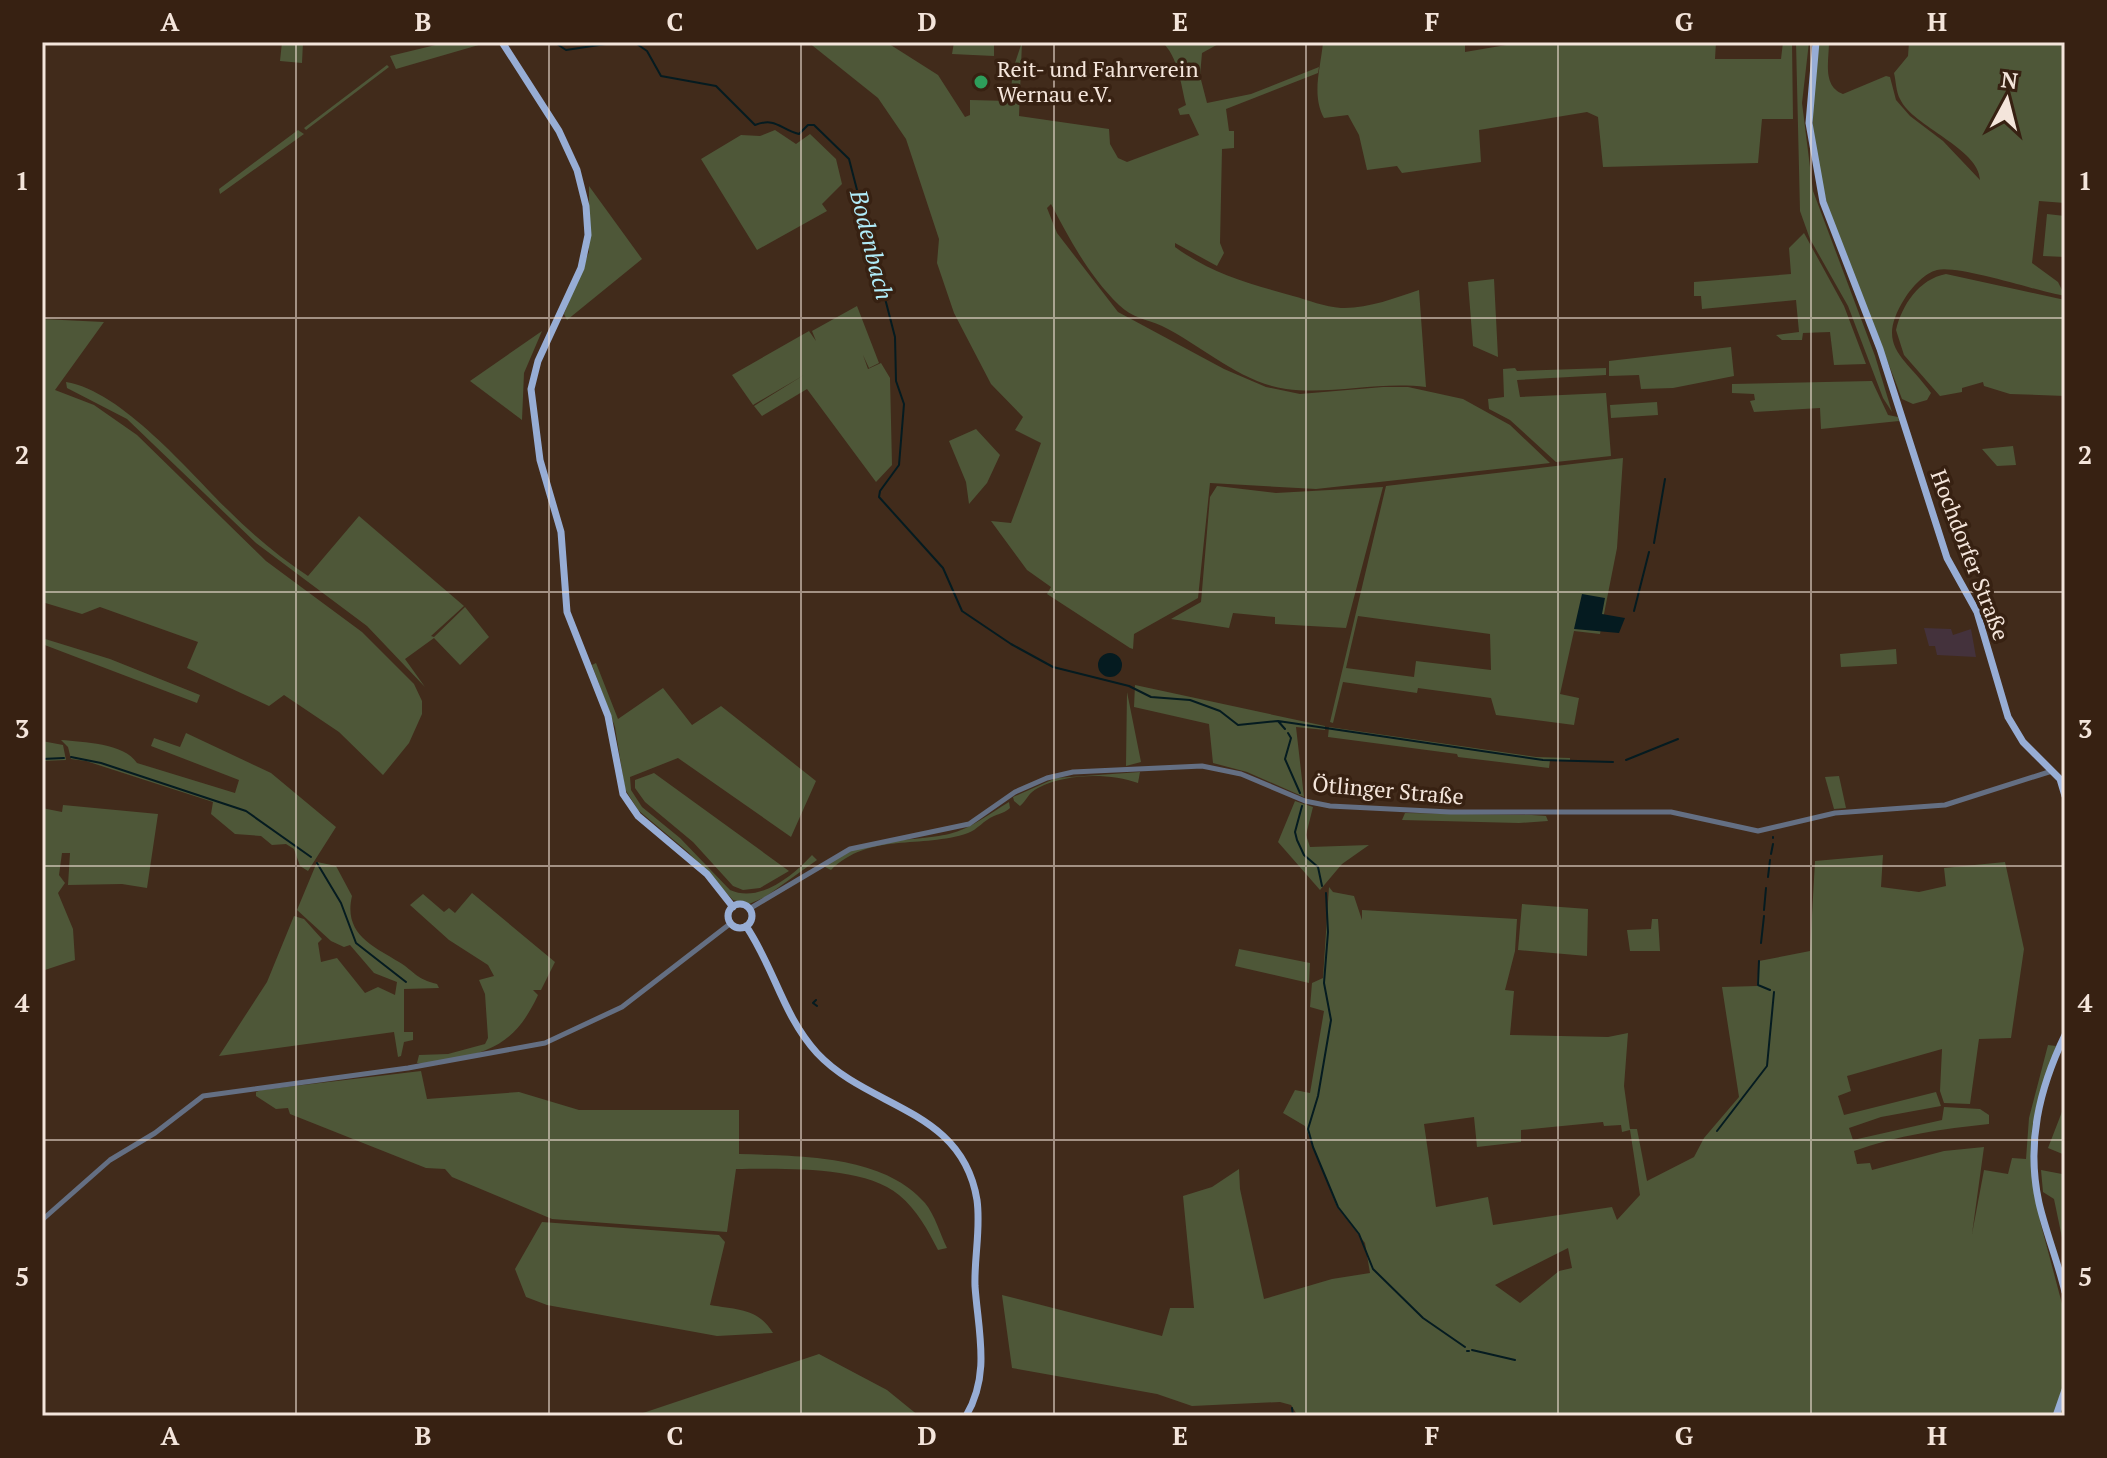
<svg xmlns="http://www.w3.org/2000/svg" width="2107" height="1458" viewBox="0 0 2107 1458" font-family="'PT Serif',serif">
	<style>
		.education { fill: #44323c }
		.green { fill: #4e5738; fill-rule: evenodd }
		.water { fill: #051b20 }
		.lines { fill: none; stroke-linecap: round; stroke-linejoin: round }
		.stream { stroke: #051b20; stroke-width: 2 }
		.minor { stroke: #646f83; stroke-width: 5 }
		.major { stroke: #97add5; stroke-width: 7 }
		.grid { fill: none; stroke: #f4e5db; stroke-width: 2; stroke-opacity: 0.55 }
		.leisure-dot { fill: #2e9e5b; stroke: #372112; stroke-width: 3 }
		.labels { text-anchor: middle; stroke-width: 7; stroke-linejoin: round; paint-order: stroke }
		.poi-label { font-size: 22px; fill: #f4e5db; stroke: #372112; text-anchor: start }
		.street-label { font-size: 22px; fill: #f4e5db; stroke: #372112 }
		.water-label { font-size: 24px; font-style: italic; fill: #b0ecf9; stroke: #372112 }
		.neatline { fill: none; stroke: #f4e5db; stroke-width: 3 }
		.grid-label { font-size: 26px; text-anchor: middle; font-weight: bold; fill: #f4e5db }
	</style>
	<rect width="100%" height="100%" fill="#412b1b"/>
	<path class="education" d="M1924,628L1951,629L1953,635L1971,629L1976,657L1937,655L1935,646H1929Z"/>
	<path class="green" d="M282,42H303L302,63L280,61Z
		M448,42H489L396,69L390,56Z
		M808,42H886L938,75L965,117L970,115V100L1010,101L1013,69L1022,42L1019,116L1109,129L1110,144L1118,158L1127,162L1199,135L1189,114L1180,115L1178,109L1186,105C1181,85 1178,56 1162,42H1222L1202,53L1200,76L1207,103L1251,94L1319,67L1318,73L1226,109L1229,131H1234V148L1222,149L1220,243L1224,253L1217,266L1175,243V247C1212,274 1250,284 1293,296C1308,300 1325,307 1341,308C1367,309 1395,298 1419,290L1426,387C1379,381 1333,395 1286,389C1239,382 1203,346 1162,326C1146,319 1132,318 1119,305C1089,276 1070,240 1051,204L1047,208L1057,233L1118,312L1224,369L1266,387L1300,394L1383,387H1408L1463,399L1510,425L1550,463L1316,489L1210,483L1198,598L1134,634L1133,649L1130,648L1047,594L1051,587L1027,570L991,521L1011,523L1041,443L1015,430L1023,417L991,384L954,313L937,263L939,239L906,139L878,98Z
		M954,42H994V56L952,54Z
		M1323,42H1465V52L1524,42H1716L1715,59H1781L1783,42H1792L1793,119H1762L1758,163L1603,167L1598,117L1587,112L1479,130L1481,162L1402,173L1397,166L1367,170L1359,135L1348,115L1324,118C1311,95 1321,67 1323,42Z
		M1796,42H1809L1802,103L1813,191L1875,356L1892,412L1883,398L1848,306L1810,239L1800,211Z
		M1820,42H1829C1829,61 1822,86 1843,94L1886,76L1890,77L1896,100L1910,116L1943,141L1980,180C1979,148 1913,127 1900,99C1896,92 1896,81 1894,73L1908,56L1909,42H2065V203L2039,201L2032,263L2058,282L2065,296C2036,291 1959,265 1937,270C1925,273 1912,287 1905,298C1874,347 1905,356 1931,393L1927,400L1913,404L1902,399C1862,288 1787,165 1820,42Z
		M387,65L389,67L306,130L304,128Z
		M298,130L304,134L220,194L219,189Z
		M775,130L796,144L810,134L836,159L842,184L822,204L827,211L757,250L701,159L741,135L760,136Z
		M589,186L642,259L567,320L564,314L589,252Z
		M2047,214L2065,216V257L2043,256Z
		M1804,233L1844,306L1866,364L1834,365L1830,332L1803,333L1802,340H1782L1776,335L1799,332L1796,300L1702,309L1701,296H1694V282L1791,274L1789,248Z
		M1946,274L2065,300V396L2010,394L1984,386L1983,382L1962,388V392L1940,396L1904,355L1896,330C1902,305 1919,279 1946,274Z
		M1494,279L1498,357L1473,346L1468,282Z
		M857,306L879,363L869,368L863,355L868,369L881,363L890,378L892,465L876,482L807,389L762,416L754,406L804,375L753,405L732,375L809,331L816,341L812,331Z
		M42,319L104,322L55,390L94,405L137,435L266,561L362,632L414,684L422,701V714L409,743L383,775L339,732L284,695L269,706L187,668L198,642L100,607L82,614L42,602Z
		M542,331L524,373L522,420L470,381Z
		M1731,347L1734,376L1673,388L1641,389L1639,375L1609,376V361Z
		M1515,368L1517,371L1606,368V375L1517,380L1520,397L1606,393L1611,456L1556,462L1510,420L1489,409L1488,399L1504,397L1503,369Z
		M1872,381L1888,415L1898,417L1899,421L1821,429L1820,408L1754,412L1750,401L1755,400L1754,394L1732,393V384Z
		M66,382C122,391 189,472 228,510C253,535 279,557 308,576L359,516L464,606L431,636L434,637L465,607L489,637L460,665L434,638L405,659L425,687L367,626L256,543L127,419L67,388Z
		M1657,402L1658,415L1611,418L1610,405Z
		M976,429L1000,455L987,483L969,504L966,482L949,441Z
		M2013,446L2016,465L1997,466L1982,449Z
		M1623,458L1617,548L1600,634L1574,631L1560,694L1579,698L1574,725L1496,715L1491,698L1418,688L1417,693L1343,682L1333,723L1330,722L1386,486ZM1358,616L1490,634L1491,670L1416,661L1414,677L1346,668Z
		M1217,486L1276,493L1383,487L1346,628L1275,624V617L1233,613L1229,628L1171,619L1201,602L1210,497Z
		M42,638L110,659L200,695L197,703L42,644Z
		M1896,649L1897,664L1841,667L1840,654Z
		M596,663L618,719L663,688L692,725L721,706L816,781L791,837L678,758L630,777L631,790L642,807L680,838L730,890C759,903 792,877 812,855L817,860L765,897L749,904L733,900L688,852L638,810L625,789L615,727L592,665Z
		M1135,685L1325,726V730L1296,727L1304,797L1247,772L1213,763L1209,724L1134,707Z
		M1127,692L1141,762L1126,766Z
		M1329,727L1536,757L1570,758V761L1550,760L1549,768L1458,757L1457,754L1328,737Z
		M186,733L271,773L336,827L308,871L300,866L294,849L286,844L272,845L261,836L235,834L211,814L213,802L86,761L71,759L68,747L61,740C83,742 124,743 137,763L235,793L239,780L151,746L154,738L180,747Z
		M42,741L63,745L66,760L42,761Z
		M1140,772L1138,783C1110,773 1067,773 1038,788C1029,792 1027,800 1020,806L1014,801L1013,797L1056,778Z
		M654,773L789,871L760,888L743,890L733,886L693,842L645,802L635,788V780Z
		M1839,776L1846,808L1834,809L1825,777Z
		M1295,801L1313,807L1306,835L1310,847L1369,845L1342,864L1320,890L1278,842Z
		M1009,802L1010,808C1004,813 1001,813 994,816C984,820 977,830 968,833C922,849 869,832 831,870L825,867C845,838 916,842 949,834C972,828 989,814 1009,802Z
		M63,805L158,814L147,888L122,884L68,885L70,853H62L59,875L65,883L58,893L73,929L75,960L42,971V808L62,812Z
		M1405,813L1532,815L1546,816L1548,821L1519,823L1402,820Z
		M1883,855L1881,887L1919,892L1946,886L1944,868L2005,862L2024,949L2011,1038L1979,1039L1970,1104L1944,1103L1940,1091L1942,1049L1847,1076L1851,1091L1838,1096L1844,1115L1936,1092L1941,1106L1881,1117L1849,1128L1853,1140L1942,1120L1944,1107L1980,1109L1989,1115V1124C1942,1129 1898,1135 1854,1151L1857,1164L1870,1163L1872,1170L1944,1151L1984,1147L1972,1234L1984,1170L2008,1174L2012,1158L2026,1159L2029,1118L2048,1045L2056,1046L2034,1119L2040,1221L2065,1315V1416H1292L1296,1413L1291,1405L1280,1402L1192,1406L1157,1394L1012,1368L1002,1295L1162,1336L1170,1308H1194L1183,1196L1212,1187L1239,1169L1240,1189L1264,1299L1332,1279L1370,1273L1365,1243L1337,1207L1305,1126L1283,1113L1295,1090L1310,1093L1324,1011L1310,1007L1312,983L1323,978L1329,887L1333,892L1354,896L1362,920V910L1517,919L1515,951L1505,990L1514,991L1510,1035L1608,1037L1628,1033L1624,1086L1630,1129H1637L1647,1181L1694,1157L1704,1138L1739,1097L1722,987L1757,986L1759,961L1810,951L1815,861ZM1474,1117L1477,1147L1521,1142V1130L1603,1122L1604,1126L1621,1125L1622,1132L1630,1130L1640,1195L1617,1220L1612,1207L1493,1225L1488,1197L1436,1207L1424,1124ZM1568,1248L1572,1268L1559,1271L1520,1303L1495,1285Z
		M317,862L336,866L352,896C343,934 373,946 399,962C415,972 416,979 437,984L439,988L404,989V1032H413V1040L404,1042L401,1056L398,1057L394,1032L219,1056L267,982L294,916L304,919L322,939L318,943L321,962L337,958L365,993L378,987L395,995L397,982L374,973L350,945L344,947L331,941L297,910Z
		M472,893L555,962L541,990H533L538,995C519,1036 498,1051 454,1059C442,1061 429,1064 417,1063L419,1055L448,1054L485,1044L488,1038L485,994L479,980L494,976L488,965L449,940L410,905L423,894L444,912L449,908L455,913Z
		M1522,904L1588,909L1587,956L1518,950Z
		M1652,919H1658L1660,951H1630L1627,930L1651,929Z
		M1239,949L1310,963L1309,983L1235,966Z
		M421,1071L427,1099L519,1092L579,1110H739V1154C797,1156 883,1154 925,1203C935,1215 940,1234 947,1248L938,1250C927,1229 918,1211 899,1195C863,1165 780,1169 736,1169L727,1232L552,1219L452,1177L445,1169L426,1168L290,1114L288,1108L276,1109L256,1096V1092L261,1090Z
		M2065,1104V1155L2048,1148Z
		M2065,1158V1252L2054,1199L2043,1192L2041,1170L2062,1174Z
		M542,1222L719,1235L725,1242L710,1305C738,1310 758,1308 773,1333L717,1336L547,1305L526,1297L515,1269Z
		M819,1354L887,1390L919,1416H634Z"/>
	<path class="water" d="M1582,594L1605,598L1602,614L1625,618L1619,633L1574,629Z
		M1098 665a12 12 0 1 1 24 0a12 12 0 1 1-24 0Z"/>
	<g class="lines">
		<path class="stream" d="M554,42L566,50L619,42
			M634,42L647,51L661,76L716,86L755,125C776,117 780,129 799,134L808,125H814L849,159L895,337L896,381L904,404L899,465L880,491L879,497L943,568L962,611L1011,644L1053,667L1129,686L1151,697L1190,700L1220,711L1238,725L1278,721L1285,729
			M1654,543L1665,479
			M1634,611L1649,552
			M1278,721L1543,760L1613,762
			M1288,733L1291,738L1285,759L1300,793
			M71,757L101,763L246,811L311,857
			M42,759L64,758
			M1626,760L1678,739
			M1302,806L1295,832L1297,840L1304,855L1318,867L1322,886
			M1773,837V838
			M1771,854L1773,844
			M317,863L341,903L356,943L406,982
			M1768,877L1770,860
			M1326,893L1328,932L1324,983L1331,1020L1318,1096L1308,1129L1313,1147L1338,1207L1359,1234L1373,1269L1423,1318L1465,1347
			M1764,910L1766,888
			M1761,943L1764,916
			M1759,961L1758,985L1770,990
			M816,1000L813,1003L817,1006
			M1717,1131L1767,1066L1774,992
			M1472,1350L1515,1360
			M1467,1351H1469
			M1292,1408L1293,1416"/>
		<path class="minor" d="M749,909L850,849L969,824L1015,792L1047,778L1073,772L1202,766L1241,774L1305,801L1330,806L1450,812H1671L1758,831L1835,813L1945,805L2052,771
			M42,1220L110,1160L155,1133L203,1096L408,1068L545,1043L622,1007L731,923"/>
		<path class="major" d="M502,42L559,131L577,170L586,206L588,235L581,268L538,361L531,389L540,460L561,532L567,612L608,716L623,794L638,816L707,874L733,907
			M1816,42L1809,123L1823,202L1880,349L1947,558L1977,612L2008,717L2023,742L2060,779L2065,796
			M728 916a12 12 0 1 1 24 0a12 12 0 1 1-24 0Z
			M746,926C774,967 783,1016 817,1053C869,1109 962,1108 977,1200C981,1229 974,1257 975,1286C978,1331 991,1374 966,1416
			M2065,1035C2039,1089 2026,1144 2039,1203C2046,1233 2058,1262 2065,1292
			M2056,1416L2065,1390"/>
	</g>
	<path class="grid" d="M296,42V1416M549,42V1416M801,42V1416M1054,42V1416M1306,42V1416M1558,42V1416M1811,42V1416M42,318H2065M42,592H2065M42,866H2065M42,1140H2065"/>
	<circle class="leisure-dot" cx="981" cy="82" r="8"/>
	<g class="labels">
		<g class="poi-label">
			<text x="997" y="77">Reit- und Fahrverein<tspan x="997" dy="25">Wernau e.V.</tspan></text>
		</g>
		<g class="street-label">
			<text transform="translate(1970 555) rotate(69)" y="8">Hochdorfer Straße</text>
			<text transform="translate(1388 790) rotate(5)" y="8">Ötlinger Straße</text>
		</g>
		<g class="water-label">
			<text transform="translate(871 245) rotate(76)" y="8">Bodenbach</text>
		</g>
	</g>
	<rect width="2107" height="1458" fill="none" stroke="#372112" stroke-width="88"/>
	<g transform="translate(2007 100) rotate(7)" stroke="#372112" stroke-width="6" paint-order="stroke">
	<path d="M0-6L14 30L0 20L-14 30Z" fill="#f4e5db"/>
	<text y="-12" font-size="22" font-weight="bold" text-anchor="middle" fill="#f4e5db">N</text>
	</g>
	<rect x="44" y="44" width="2019" height="1370" class="neatline"/>
	<g class="grid-label">
		<text x="170" y="31">A</text>
		<text x="423" y="31">B</text>
		<text x="675" y="31">C</text>
		<text x="927" y="31">D</text>
		<text x="1180" y="31">E</text>
		<text x="1432" y="31">F</text>
		<text x="1684" y="31">G</text>
		<text x="1937" y="31">H</text>
		<text x="22" y="190">1</text>
		<text x="2085" y="190">1</text>
		<text x="22" y="464">2</text>
		<text x="2085" y="464">2</text>
		<text x="22" y="738">3</text>
		<text x="2085" y="738">3</text>
		<text x="22" y="1012">4</text>
		<text x="2085" y="1012">4</text>
		<text x="22" y="1286">5</text>
		<text x="2085" y="1286">5</text>
		<text x="170" y="1445">A</text>
		<text x="423" y="1445">B</text>
		<text x="675" y="1445">C</text>
		<text x="927" y="1445">D</text>
		<text x="1180" y="1445">E</text>
		<text x="1432" y="1445">F</text>
		<text x="1684" y="1445">G</text>
		<text x="1937" y="1445">H</text>
	</g>
</svg>
